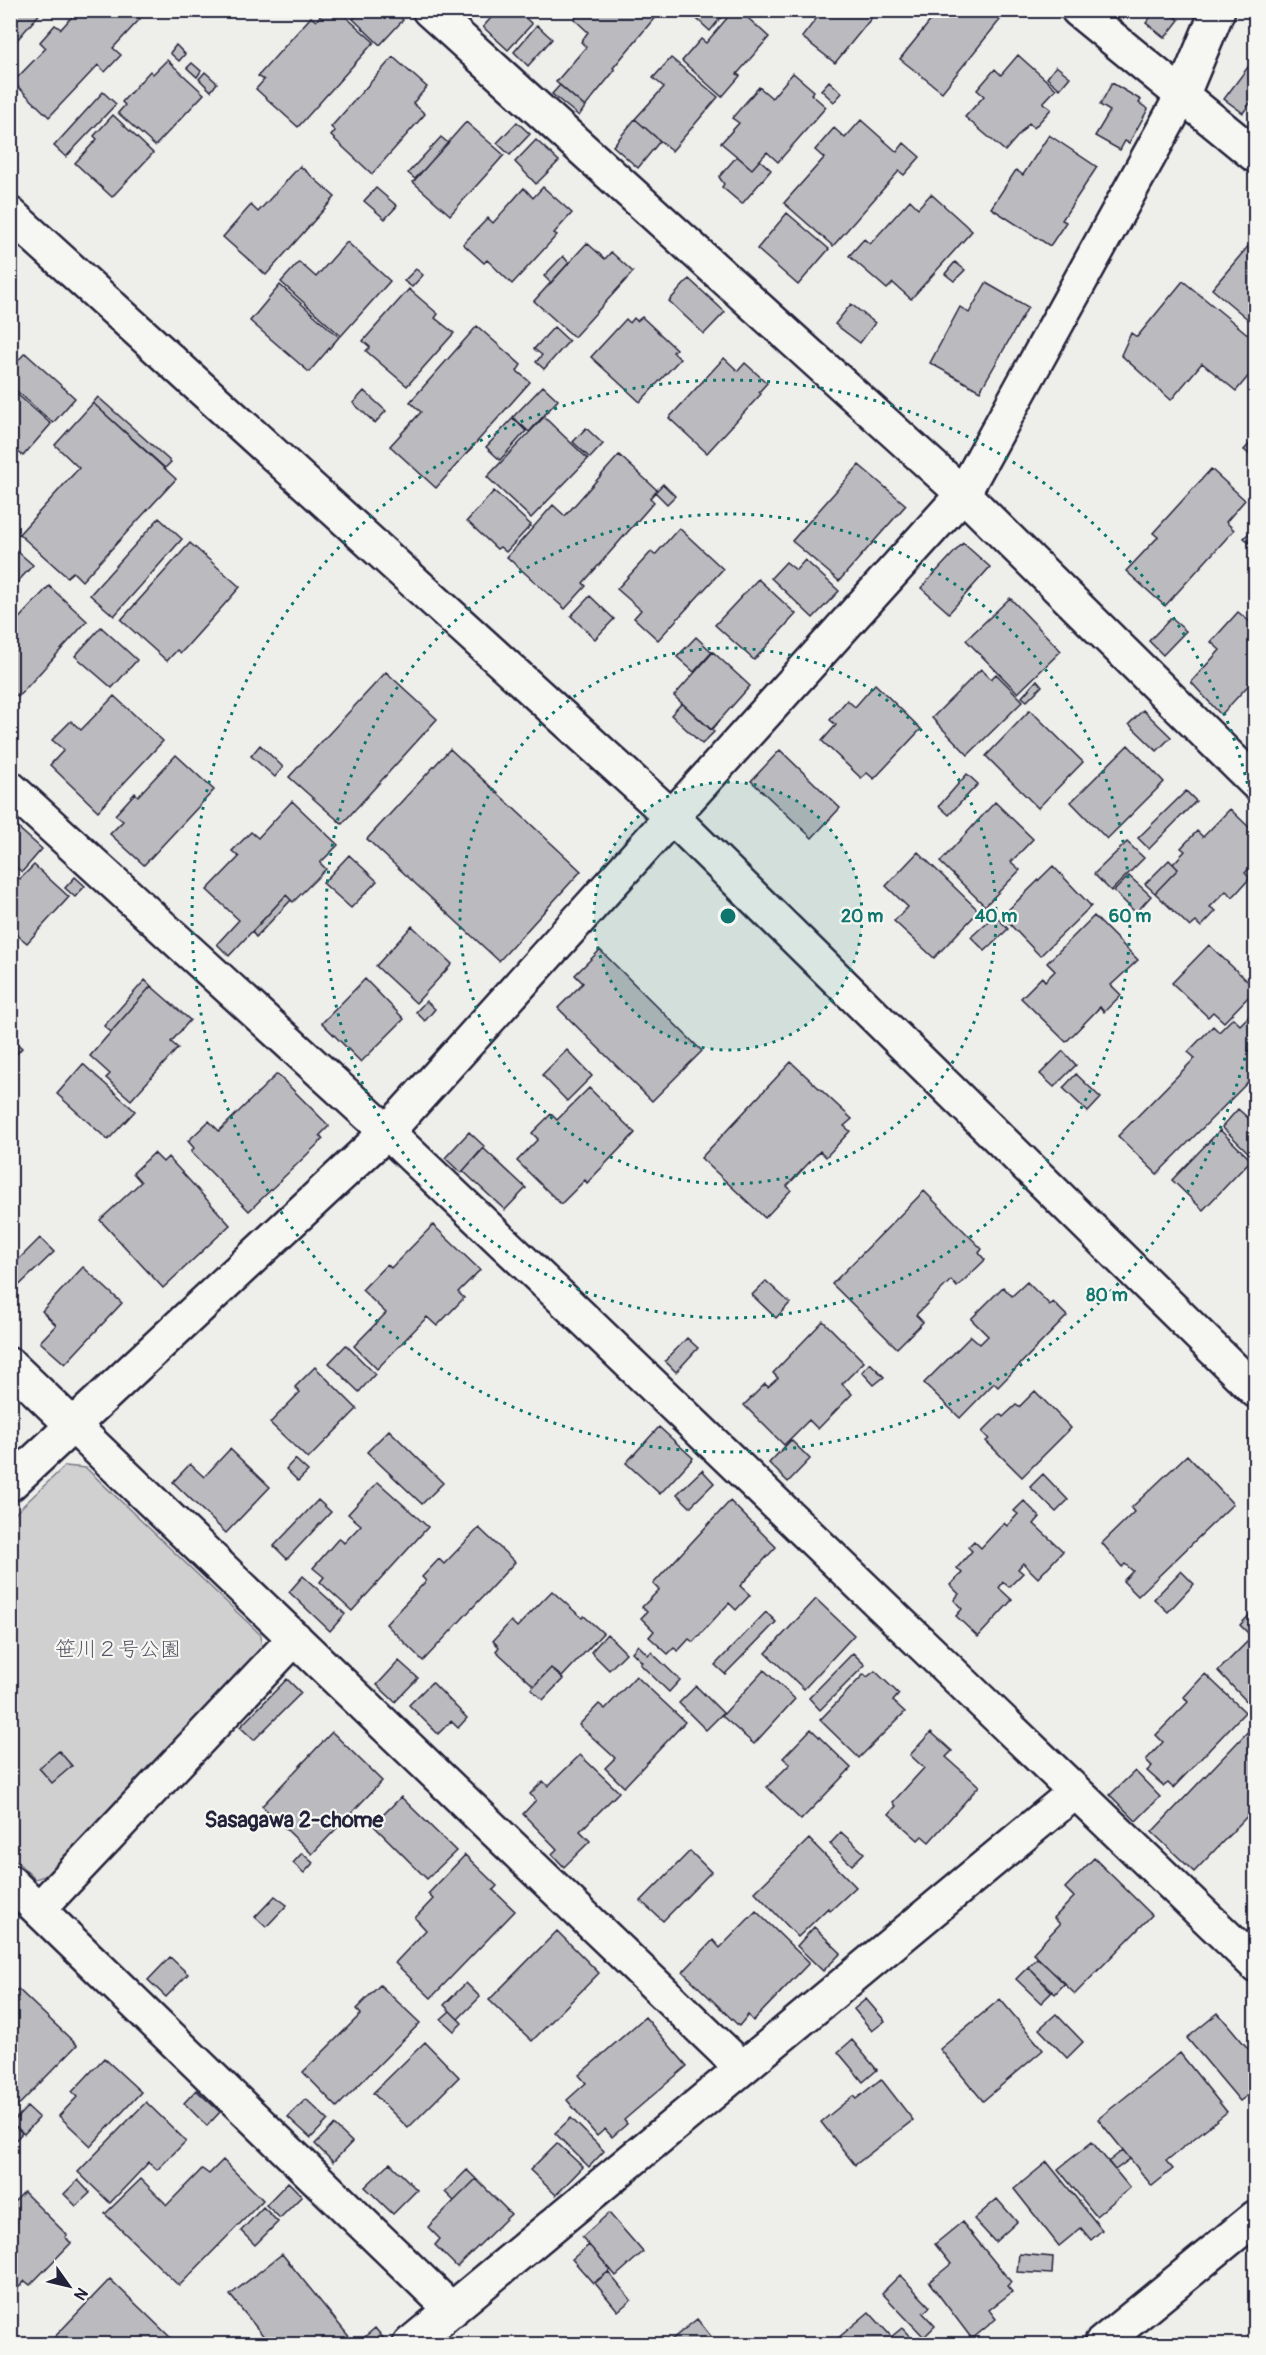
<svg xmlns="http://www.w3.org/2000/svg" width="1266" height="2355" viewBox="0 0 1266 2355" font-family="Pangolin,'Klee One',sans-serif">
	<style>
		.green { fill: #d0d0d1; stroke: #797986; stroke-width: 1.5 }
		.building { fill: #bbbbbf; stroke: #22223b; stroke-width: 1.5 }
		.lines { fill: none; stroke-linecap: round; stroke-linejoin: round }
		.minor-casing { stroke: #22223b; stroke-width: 38 }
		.minor { stroke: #f6f6f2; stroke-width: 33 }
		.ring { fill: none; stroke: #0f766e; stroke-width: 3; stroke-dasharray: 3 6 }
		.labels { text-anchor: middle; stroke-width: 4.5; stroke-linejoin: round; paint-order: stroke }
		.park-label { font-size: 21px; fill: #565668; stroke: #f6f6f2 }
		.neighbourhood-label { font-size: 22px; font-weight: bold; fill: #22223b; stroke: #f6f6f2 }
		.centre { fill: #0f766e; stroke: #f6f6f2; stroke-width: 3 }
		.ring-label { font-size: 18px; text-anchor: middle; font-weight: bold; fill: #0f766e; stroke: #f6f6f2; stroke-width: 4.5; stroke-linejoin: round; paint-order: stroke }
	</style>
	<rect width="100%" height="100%" fill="#eeeeeb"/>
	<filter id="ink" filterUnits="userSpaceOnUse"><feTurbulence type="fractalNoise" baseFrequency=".0167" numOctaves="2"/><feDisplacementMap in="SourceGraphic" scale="12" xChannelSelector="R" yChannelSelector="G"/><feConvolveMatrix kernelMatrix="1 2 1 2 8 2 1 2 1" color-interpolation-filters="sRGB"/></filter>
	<g filter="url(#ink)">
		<path class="green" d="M65,1466L86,1468L261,1635L262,1655L51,1874L35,1879L11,1856L10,1518Z"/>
		<path class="building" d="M10,10H43L11,47L10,46Z
			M78,10H131L140,19L113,48L121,55L105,72L98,65L49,117L13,82L46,48L40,42L55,25L61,29Z
			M325,10H338L374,42L298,127L256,89L264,80L258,76L311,17L316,21Z
			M361,10H393L403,20L380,45L353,19Z
			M498,10H517L532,24L508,50L483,27Z
			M581,10H661L613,68L615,70L585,107L556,82L586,47L581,42L588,32L574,19Z
			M687,10H727L710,31Z
			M734,10H739L769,37L737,74L740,76L722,97L682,61L701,39L706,43Z
			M823,10H878L835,63L802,37Z
			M939,10H1008L942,92L900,59Z
			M1156,10H1166L1179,20L1165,38L1146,23Z
			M537,25L552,39L528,66L514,52Z
			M176,45L185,54L179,61L170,53Z
			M1018,55L1056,89L1043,103L1051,109L1034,128L1029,123L1005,151L965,117L984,96L977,90L995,69L1001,75Z
			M393,57L427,87L413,103L425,114L372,174L331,136L335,131L331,127Z
			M671,58L718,97L672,151L635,119L664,87L653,78Z
			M167,60L204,94L155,146L118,113L125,105L122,102L150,71L153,74Z
			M192,63L201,71L197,77L187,68Z
			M1056,66L1070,77L1060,89L1047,78Z
			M1248,67L1256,73V107L1250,103L1243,113L1224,99Z
			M205,72L217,83L211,91L199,79Z
			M793,73L814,91L811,94L826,107L778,162L767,152L752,169L721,143L739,123L732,118L759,87L772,98Z
			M829,81L842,93L834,102L821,90Z
			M1112,83L1141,100L1139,103L1148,109L1129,143L1125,141L1120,150L1095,136L1110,111L1100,105Z
			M560,85L585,107L579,116L552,94Z
			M103,92L116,104L66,157L54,146Z
			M113,115L153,153L112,197L75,163L97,139L94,136Z
			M635,119L660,141L638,168L613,146Z
			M861,120L897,152L904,143L920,157L904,175L899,171L833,246L784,203L824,158L815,150L834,128L845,138Z
			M466,122L504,155L450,215L413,182Z
			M517,122L530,134L510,155L497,143Z
			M1049,135L1097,167L1062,220L1066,222L1050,246L991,208L1016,170L1023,175Z
			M441,137L448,143L415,179L408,173Z
			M536,140L559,161L536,184L515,162Z
			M737,156L752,169L760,160L771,170L742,204L722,187L724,184L719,177Z
			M300,166L335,197L266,275L223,237L251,205L258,212Z
			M543,187L572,213L554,233L557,235L512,284L487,260L484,263L463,244L488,218L493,223L524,188L533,198Z
			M376,188L397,206L385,219L364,201Z
			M931,194L972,231L911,299L893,283L887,289L849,256L864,239L870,244L910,200L918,208Z
			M787,213L829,249L798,285L757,249Z
			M1256,237V326L1212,289Z
			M347,242L390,281L341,336L281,282L299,262L316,277Z
			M587,243L605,259L611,252L633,272L574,337L534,301Z
			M563,256L569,263L551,283L544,276Z
			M955,262L965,270L954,281L945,274Z
			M416,269L423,275L412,287L404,281Z
			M689,279L725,312L704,334L669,301Z
			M1183,281L1256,341V367L1236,391L1202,363L1171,400L1121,355L1131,333L1137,337Z
			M986,283L1028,307L980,391L930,363L960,307L969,313Z
			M280,285L339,337L309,372L250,321Z
			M409,289L438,314L435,318L454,333L407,386L366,351L370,347L363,341Z
			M851,304L875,323L860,343L835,324Z
			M642,317L676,349L673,352L680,359L640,402L591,357L626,319L630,323L634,318L637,321Z
			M477,326L521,365L517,371L530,382L436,488L390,446L421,412L410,402Z
			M554,327L569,341L544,369L536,362L542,355L534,349Z
			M25,353L75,398L53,423L10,385V369Z
			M724,358L738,371L745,363L767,383L759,392L761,394L707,453L669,418Z
			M543,386L558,400L529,432L513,417Z
			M10,388L51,424L23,456L16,450L10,457Z
			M364,391L386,411L375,423L353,403Z
			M98,397L171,462L165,468L93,403Z
			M93,403L176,479L82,581L73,572L67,577L19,534L79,468L55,445Z
			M544,417L588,459L531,518L487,477Z
			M513,418L526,431L500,460L486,447Z
			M586,428L603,444L590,458L573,442Z
			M1256,437V460L1244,450Z
			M619,455L657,490L650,498L654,502L583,583L586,586L565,609L507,557L553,505L565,516Z
			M859,465L906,505L839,581L792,541Z
			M1211,469L1245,500L1226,522L1234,530L1165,606L1126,571L1158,537L1153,533Z
			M663,484L675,496L667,504L655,492Z
			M494,491L531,525L506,552L500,547L497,549L467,521Z
			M159,518L182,539L114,616L90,595Z
			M1256,526V548L1244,538Z
			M679,528L723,569L658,640L634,618L641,610L617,589L651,552L655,555Z
			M190,543L240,587L181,653L177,650L167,661L121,620Z
			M963,543L990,567L949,613L921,588Z
			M10,545L33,565L10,590Z
			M805,560L839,591L813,618L771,578L786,562L796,570Z
			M758,579L796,614L754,660L715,625Z
			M49,586L87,621L18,697L10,690V628Z
			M590,596L614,619L595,639L571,616Z
			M1010,598L1061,651L1018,693L966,640Z
			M1238,612L1256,627V677L1221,715L1191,682L1220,650L1211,642Z
			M1171,618L1186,631L1163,655L1149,641Z
			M101,627L137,660L112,688L75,656Z
			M696,637L712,652L694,672L677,657Z
			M713,652L750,686L711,730L674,696Z
			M981,669L991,679L996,674L1023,701L968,755L932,718Z
			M386,672L437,719L342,824L289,777Z
			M1037,680L1042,686L1027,701L1022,697Z
			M875,684L921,729L874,779L867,773L861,778L822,741L836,725L830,720L847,700L855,707Z
			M114,696L163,741L98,811L50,765L64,750L52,740L71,721L81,730Z
			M682,703L714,732L702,744L671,715Z
			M1030,710L1083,762L1038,808L986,756Z
			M1143,710L1171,737L1157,751L1129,724Z
			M260,745L283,767L275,777L251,756Z
			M1128,745L1164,782L1107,839L1071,802Z
			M450,749L581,871L499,961L367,839Z
			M780,750L840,808L812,838L751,781Z
			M176,755L214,790L144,865L110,834L123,821L115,815L135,793L138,796Z
			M967,774L978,784L949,815L939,806Z
			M1186,791L1196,801L1149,849L1138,838Z
			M292,801L338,845L320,863L326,869L293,902L286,895L229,956L217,944L239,920L207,890L239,857L232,851L251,832L258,838Z
			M995,802L1033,839L1011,862L1020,870L985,906L940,862Z
			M1230,809L1256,834V865L1254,864L1245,873L1250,878L1233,897L1226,891L1210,907L1216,911L1201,927L1196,922L1190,927L1155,893L1178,869L1173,864L1185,851L1181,848L1197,831L1203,837Z
			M16,826L42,849L22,872L10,862V833Z
			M1127,842L1144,858L1111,891L1094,874Z
			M918,852L979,911L934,958L894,921L908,907L886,886Z
			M349,855L377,881L351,908L323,883Z
			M1169,860L1178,869L1155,893L1145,884Z
			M34,865L69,897L27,943L10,929V883L16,876L20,879Z
			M1053,866L1091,906L1040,956L1002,916Z
			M1129,876L1151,896L1136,913L1114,891Z
			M75,877L85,886L75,897L65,888Z
			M286,895L291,900L256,937L252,932Z
			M995,915L1008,929L985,951L971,937Z
			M1094,916L1138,960L1111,985L1121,995L1104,1012L1100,1007L1066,1042L1021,998L1042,977L1045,981L1055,971L1047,963Z
			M412,926L452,964L416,1003L376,966Z
			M1209,945L1256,989L1224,1022L1213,1012L1208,1017L1172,983Z
			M600,950L702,1051L652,1101L558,1008L583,983L575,975Z
			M365,979L404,1019L361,1062L322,1023Z
			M145,980L151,986L111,1032L104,1026Z
			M151,986L190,1020L171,1042L178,1048L131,1100L106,1078L110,1074L90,1056Z
			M426,1001L435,1009L425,1021L416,1012Z
			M1250,1015L1256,1020V1074L1157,1174L1118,1136L1195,1058L1188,1052L1213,1026L1219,1032L1233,1018L1240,1025Z
			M10,1037L22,1048L10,1061Z
			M567,1050L592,1076L567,1101L542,1075Z
			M1063,1051L1076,1065L1054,1087L1040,1074Z
			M791,1062L852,1119L844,1126L850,1131L826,1157L820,1151L787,1186L791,1190L765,1218L701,1158Z
			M83,1064L135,1111L108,1140L57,1094Z
			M277,1074L329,1126L320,1135L323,1139L249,1211L191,1152L194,1148L188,1141L209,1121L219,1131Z
			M1076,1074L1101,1098L1088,1112L1063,1088Z
			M589,1088L635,1133L587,1183L585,1180L561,1204L517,1161L538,1139L532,1133L551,1114L557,1120Z
			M1238,1109L1256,1125V1154L1253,1157L1222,1127Z
			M1220,1130L1251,1160L1203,1210L1172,1180Z
			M469,1132L485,1147L461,1173L445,1158Z
			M483,1148L526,1188L505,1210L463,1171Z
			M154,1153L163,1162L168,1157L230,1225L163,1288L100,1220L141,1182L133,1173Z
			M924,1191L982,1249L979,1253L985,1260L957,1287L951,1280L916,1315L923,1322L897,1348L832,1284Z
			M433,1225L480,1270L458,1292L464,1298L437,1326L427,1317L377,1369L354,1346L386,1313L362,1290L387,1264L391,1268Z
			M40,1238L54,1252L10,1294V1268Z
			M83,1267L122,1303L65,1364L40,1342L56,1325L42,1311Z
			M766,1281L790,1303L776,1318L752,1295Z
			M1027,1282L1050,1305L1053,1302L1067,1316L998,1387L994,1383L960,1418L924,1383L971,1336L980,1344L988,1336L971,1319L1003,1287L1012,1296Z
			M823,1321L864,1362L842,1384L852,1394L818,1429L809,1420L784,1445L744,1405L765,1384L768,1387L778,1378L773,1373Z
			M687,1338L698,1348L676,1372L665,1361Z
			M346,1345L375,1374L359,1392L329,1363Z
			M870,1363L884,1377L874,1385L862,1372Z
			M315,1367L357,1409L308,1459L270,1423L300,1392L295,1387Z
			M1035,1391L1071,1428L1022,1477L986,1441L989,1439L982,1432L1000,1414L1003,1417L1016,1405L1019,1407Z
			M659,1427L693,1458L660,1494L626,1463Z
			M389,1430L443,1483L422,1504L367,1452Z
			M791,1440L810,1459L788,1482L769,1463Z
			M230,1449L270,1487L226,1533L173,1482L190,1464L204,1477Z
			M1187,1455L1233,1504L1138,1596L1123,1581L1133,1571L1125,1564L1122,1567L1102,1543L1134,1512L1131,1508Z
			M295,1459L308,1471L298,1481L286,1469Z
			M702,1470L714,1483L690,1507L677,1494Z
			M1043,1474L1068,1500L1056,1512L1030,1487Z
			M378,1482L428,1527L352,1611L320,1582L324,1577L313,1568L339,1538L344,1543L361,1525L348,1514Z
			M318,1500L331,1512L287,1559L274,1546Z
			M730,1501L776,1547L740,1586L750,1595L736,1610L729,1603L693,1642L689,1639L678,1651L674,1648L668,1654L649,1637L654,1631L641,1618L647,1612L642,1607L659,1590L653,1584Z
			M1024,1501L1040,1517L1034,1524L1063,1551L1038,1578L1023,1563L1018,1569L1023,1573L1009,1587L1003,1582L999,1588L1012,1600L978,1637L956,1616L962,1609L954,1600L959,1594L950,1585L962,1573L957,1568L972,1551L968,1547L974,1541L981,1548L1004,1523L1007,1526L1018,1514L1014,1511Z
			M479,1528L515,1562L423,1661L386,1624L426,1581L422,1577L439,1559L444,1564Z
			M1181,1571L1194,1584L1168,1612L1154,1599Z
			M303,1576L345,1614L330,1631L289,1592Z
			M552,1591L582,1618L584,1616L603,1633L562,1677L551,1668L534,1686L496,1651L499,1647L493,1641L511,1621L517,1627Z
			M816,1599L854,1635L804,1689L766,1653Z
			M1255,1609L1256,1704L1252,1707L1218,1671L1252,1637L1240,1625Z
			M766,1612L776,1622L725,1674L715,1665Z
			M607,1634L626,1653L609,1670L591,1652Z
			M638,1645L648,1655L651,1652L680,1680L669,1692L640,1664L642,1662L632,1652Z
			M853,1653L865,1665L820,1710L809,1698Z
			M399,1661L418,1678L395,1702L377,1685Z
			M551,1668L563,1679L543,1700L531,1689Z
			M764,1670L795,1699L754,1744L722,1716Z
			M875,1671L899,1694L893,1701L905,1712L859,1758L820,1720L864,1674L867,1677Z
			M1205,1674L1245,1712L1173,1788L1168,1783L1164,1786L1147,1771L1152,1766L1146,1760L1163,1742L1156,1735L1188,1702L1184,1697Z
			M636,1676L685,1722L624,1787L605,1768L615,1758L579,1725L599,1704L605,1709Z
			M287,1679L301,1693L254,1740L240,1727Z
			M432,1682L467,1718L458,1728L451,1721L438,1734L409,1705Z
			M696,1686L723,1713L706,1730L679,1703Z
			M1254,1725L1256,1807L1194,1872L1152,1832Z
			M811,1729L851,1768L801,1820L767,1787L790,1764L783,1758Z
			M332,1732L382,1781L312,1854L262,1806Z
			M931,1732L952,1751L946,1757L979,1786L929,1842L922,1836L918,1840L889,1814L896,1806L893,1802L924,1768L910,1755Z
			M59,1751L72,1766L52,1783L39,1768Z
			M580,1755L619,1792L580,1831L590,1841L564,1867L552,1854L557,1849L523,1814L536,1800L530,1794L543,1781L548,1786Z
			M1135,1771L1160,1797L1136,1821L1110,1795Z
			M401,1797L456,1851L427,1879L373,1825Z
			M841,1832L864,1853L852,1865L830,1844Z
			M809,1839L856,1887L830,1911L828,1908L798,1937L755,1892Z
			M690,1851L711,1872L663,1921L641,1901Z
			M302,1853L313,1863L304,1873L293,1863Z
			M465,1855L497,1886L493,1890L515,1911L431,1998L395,1963L426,1930L415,1918L433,1899L428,1894Z
			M1094,1858L1152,1915L1075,1994L1033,1953L1060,1924L1054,1918L1074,1897L1065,1888Z
			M275,1896L287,1905L266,1927L255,1917Z
			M756,1911L809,1963L753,2021L748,2015L739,2026L683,1972L713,1940L720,1948Z
			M814,1927L841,1953L823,1971L797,1946Z
			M557,1931L599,1973L532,2041L489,2000Z
			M170,1957L188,1974L166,1997L148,1980Z
			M1037,1958L1065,1983L1055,1994L1028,1967Z
			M1028,1967L1052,1992L1041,2003L1016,1979Z
			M466,1983L480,1997L458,2019L444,2005Z
			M380,1985L420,2023L337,2107L303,2072L361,2014L356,2009Z
			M18,1989L77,2045L10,2114V1997Z
			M866,1999L885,2021L872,2031L854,2009Z
			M1000,1999L1043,2050L983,2101L940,2049Z
			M450,2011L462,2023L454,2031L441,2019Z
			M1218,2013L1256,2058V2089L1240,2101L1187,2038Z
			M1056,2014L1083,2042L1067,2058L1039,2029Z
			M645,2017L687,2066L624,2120L627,2124L612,2137L605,2129L597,2136L567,2100L586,2083L579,2075Z
			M852,2040L877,2070L863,2082L838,2052Z
			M425,2042L459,2077L408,2128L373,2093Z
			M1180,2053L1227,2112L1166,2161L1173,2169L1152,2186L1098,2119Z
			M104,2058L141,2092L91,2146L59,2116L77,2097L72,2092Z
			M881,2079L913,2120L855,2165L821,2122L853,2096L856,2099Z
			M196,2090L220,2112L207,2126L184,2103Z
			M306,2099L328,2120L311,2138L288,2117Z
			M146,2102L186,2141L157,2170L149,2162L110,2203L78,2172Z
			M27,2107L39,2118L24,2134L12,2123Z
			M571,2118L604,2151L589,2167L555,2133Z
			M13,2124L22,2133L12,2144L10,2127Z
			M334,2125L352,2142L333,2162L315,2144Z
			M1092,2142L1130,2188L1096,2216L1058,2169Z
			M557,2143L583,2167L556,2195L530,2170Z
			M1123,2150L1130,2159L1115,2170L1108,2162Z
			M223,2160L263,2200L179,2286L105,2214L141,2179L167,2205L202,2169L209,2174Z
			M1047,2162L1102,2230L1091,2240L1081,2228L1059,2246L1014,2189Z
			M390,2163L417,2190L393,2214L365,2187Z
			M467,2170L476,2179L454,2201L445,2192Z
			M476,2179L511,2214L457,2267L435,2245L440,2239L428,2227Z
			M78,2180L90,2193L76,2206L64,2194Z
			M288,2182L302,2196L280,2218L266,2205Z
			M24,2192L67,2235L65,2237L71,2243L30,2285L25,2281L10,2296V2206Z
			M997,2199L1017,2222L995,2242L974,2219Z
			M263,2207L278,2222L255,2245L241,2231Z
			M609,2213L643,2252L616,2276L582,2237Z
			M962,2222L1011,2282L1007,2286L1012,2292L989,2310L996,2319L972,2339L929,2282L951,2264L935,2244Z
			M589,2245L611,2270L593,2283L572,2259Z
			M282,2254L355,2344H270L230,2295Z
			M1019,2254L1053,2257L1052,2274L1017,2272Z
			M608,2272L631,2300L618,2311L595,2283Z
			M900,2275L930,2307L923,2313L935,2326L924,2337L882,2293Z
			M110,2279L173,2340L169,2344H48Z
			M869,2312L898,2344H831Z
			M697,2319L717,2344H666Z
			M375,2328L385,2340L379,2344H365L361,2340Z
			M902,2328L917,2344H898L891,2337Z"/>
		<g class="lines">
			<g class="minor-casing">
				<path id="minor" d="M429,10L963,494L1256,783
					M1078,10L1256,156
					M10,214L672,817L1256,1391
					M10,788L387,1132L589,1324L1256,1965
					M10,1365L742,2068
					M10,1484L387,1132L963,494L1182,96L1218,10
					M10,1882L452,2310
					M39,1909L295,1638
					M410,2344L1075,1792
					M1101,2344L1256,2217"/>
			</g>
			<use href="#minor" class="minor"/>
		</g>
	</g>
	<circle cx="728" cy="916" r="134" fill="#0f766e" fill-opacity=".12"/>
	<g class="ring">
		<circle cx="728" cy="916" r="134"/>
		<circle cx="728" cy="916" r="268"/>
		<circle cx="728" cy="916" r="402"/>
		<path d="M1255 1014A536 536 0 1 1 1255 818"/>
	</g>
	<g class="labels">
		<g class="park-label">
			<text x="118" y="1656">笹川２号公園</text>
		</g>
		<g class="neighbourhood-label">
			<text x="294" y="1827">Sasagawa 2-chome</text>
		</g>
	</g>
	<circle cx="728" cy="916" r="9" class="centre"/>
	<g class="ring-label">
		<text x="862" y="922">20 m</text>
		<text x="996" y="922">40 m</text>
		<text x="1130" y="922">60 m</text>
		<text x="1107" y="1301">80 m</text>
	</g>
	<rect width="1266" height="2355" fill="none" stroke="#f6f6f2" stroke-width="36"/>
	<rect x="18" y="18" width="1230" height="2319" fill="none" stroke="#22223b" stroke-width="2" filter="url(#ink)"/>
	<g transform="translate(69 2286) rotate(124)" stroke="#f6f6f2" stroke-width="4.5" paint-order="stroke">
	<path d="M0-4.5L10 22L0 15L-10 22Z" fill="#22223b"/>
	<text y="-9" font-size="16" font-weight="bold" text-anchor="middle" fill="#22223b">N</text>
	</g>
</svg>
